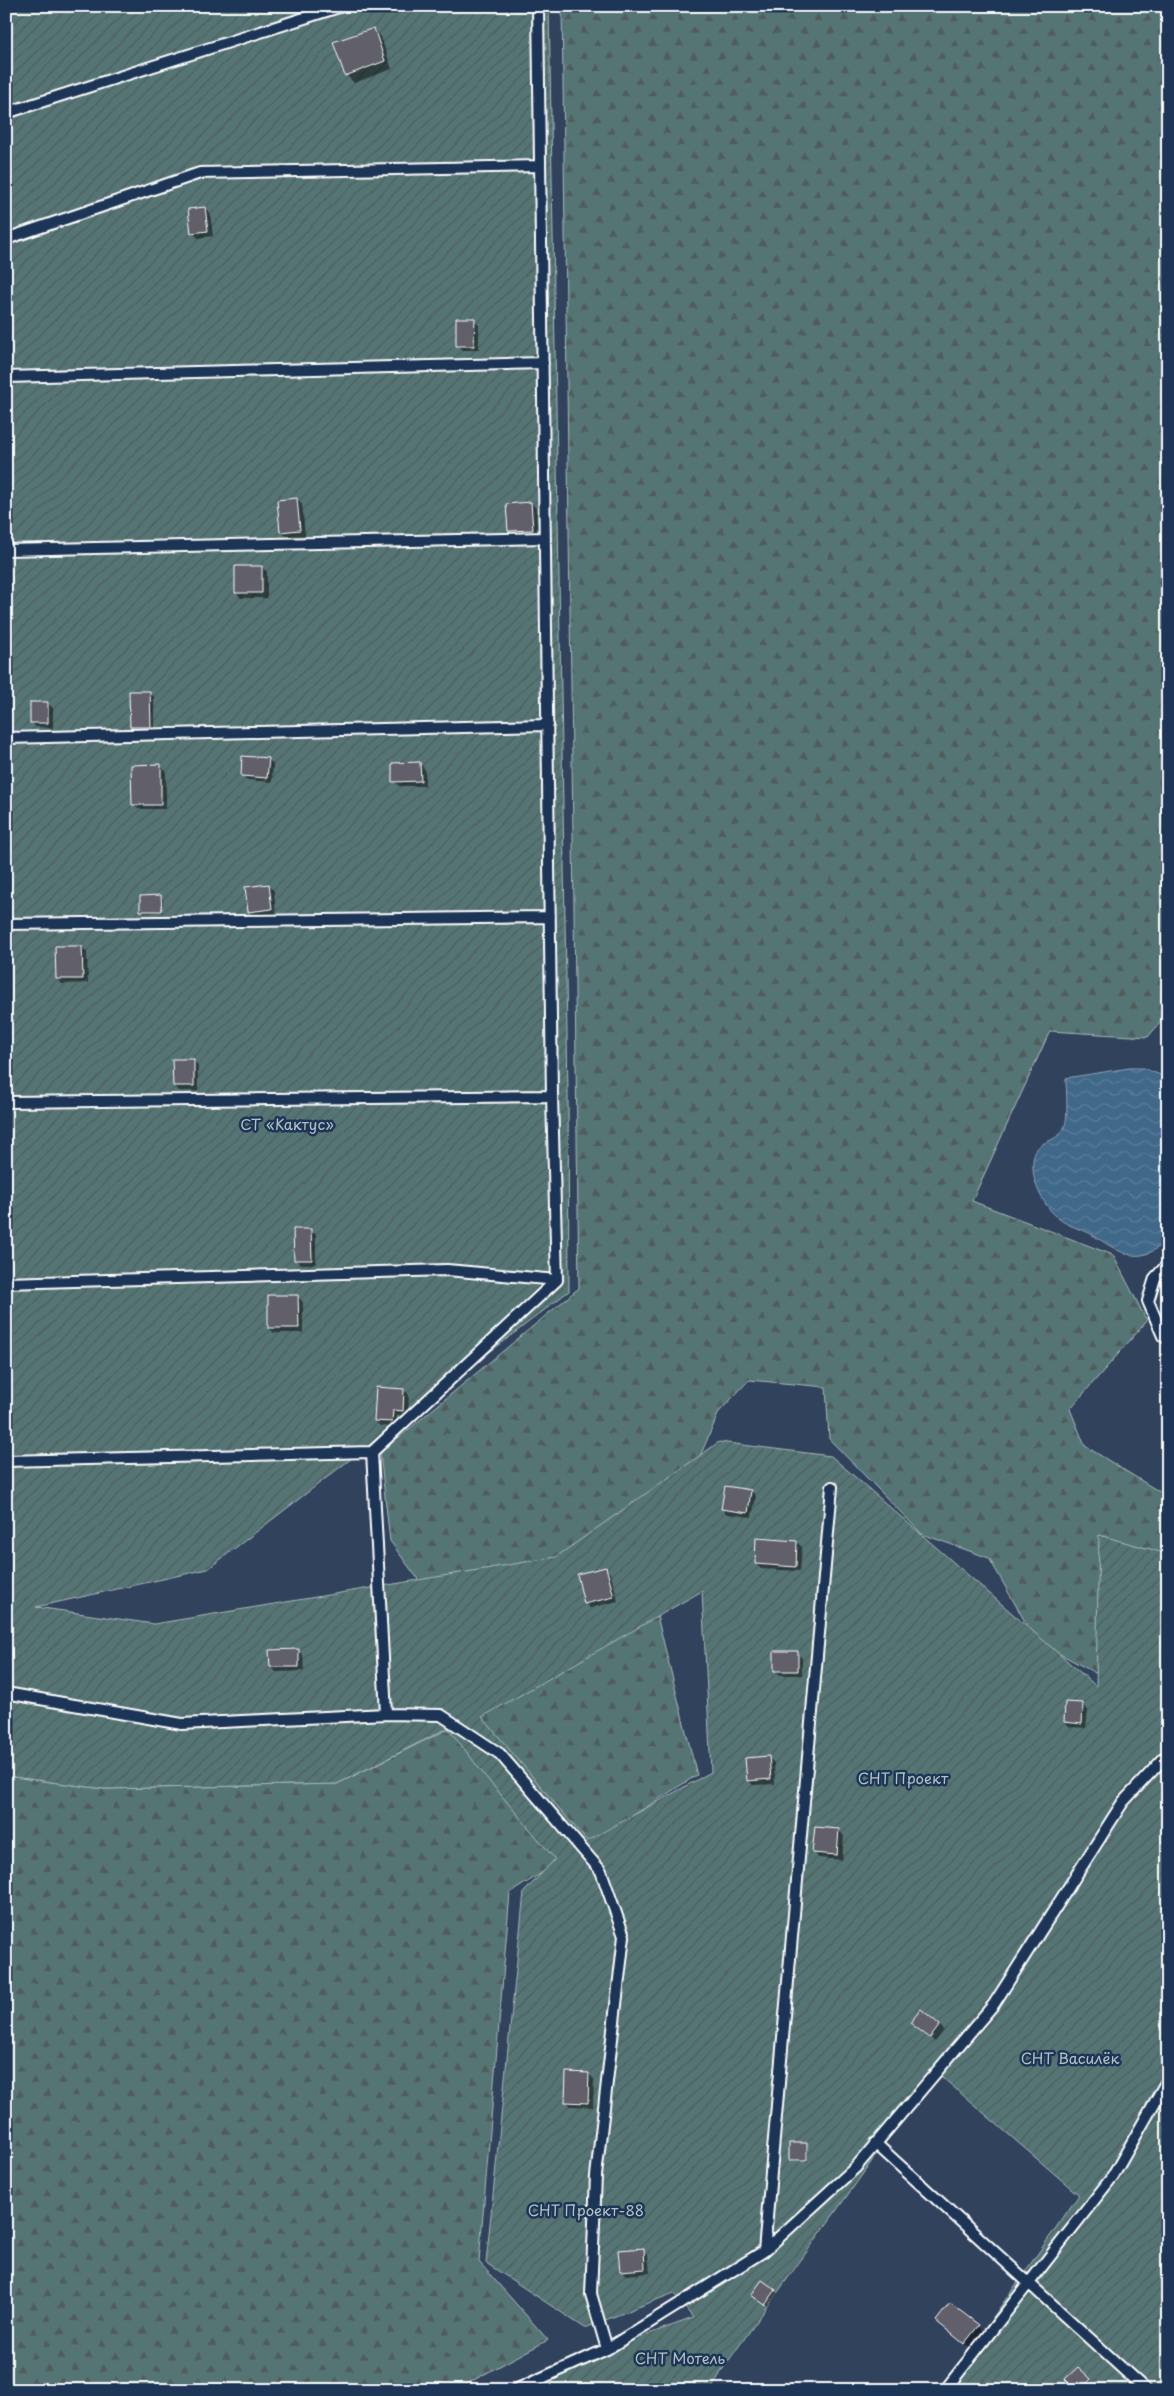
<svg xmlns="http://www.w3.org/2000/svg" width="1174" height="2396" font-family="'Playpen Sans',sans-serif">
<defs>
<pattern id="forest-firs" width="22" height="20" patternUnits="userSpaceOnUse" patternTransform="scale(1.25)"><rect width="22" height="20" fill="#557575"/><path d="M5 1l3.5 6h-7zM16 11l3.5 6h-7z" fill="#505c5c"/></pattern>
<pattern id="garden-furrows" width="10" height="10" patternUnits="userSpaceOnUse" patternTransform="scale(1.25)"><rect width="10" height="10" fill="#557575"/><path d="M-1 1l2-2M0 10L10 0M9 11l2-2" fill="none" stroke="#505c5c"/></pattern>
<pattern id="water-waves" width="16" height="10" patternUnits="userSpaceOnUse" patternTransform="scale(1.25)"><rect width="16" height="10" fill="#406788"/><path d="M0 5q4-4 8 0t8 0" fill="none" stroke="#5d7e9a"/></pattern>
</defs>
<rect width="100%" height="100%" fill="#31425d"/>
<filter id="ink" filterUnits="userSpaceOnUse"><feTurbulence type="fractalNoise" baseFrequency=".02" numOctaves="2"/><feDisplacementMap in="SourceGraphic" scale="10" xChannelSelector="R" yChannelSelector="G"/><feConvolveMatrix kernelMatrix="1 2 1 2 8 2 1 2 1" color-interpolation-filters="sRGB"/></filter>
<g filter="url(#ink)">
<!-- forest -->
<path fill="url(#forest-firs)" stroke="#aababa" d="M562,6H1168V1013L1148,1037L1050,1031L972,1201L1113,1255L1147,1321L1070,1409L1085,1446L1168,1497V1561L1099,1675L1036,1641L989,1558L922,1534L829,1439L826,1387L749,1380L719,1412L677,1510L556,1580L434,1601L390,1541L380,1453L579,1288Z
M657,1616L697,1775L510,1893L479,2262L548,2340L455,2390H6V1776L104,1789L337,1784L446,1730Z"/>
<!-- garden -->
<path fill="url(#garden-furrows)" stroke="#aababa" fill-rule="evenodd" d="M6,6H549L568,1092L569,1291L208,1569L36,1607L154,1624L556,1557L719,1442L831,1456L1096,1686L1099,1535L1168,1554V2390H942L1079,2195L936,2072L724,2367L711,2390H533L607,2349L693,2318L674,2293L585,2328L486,2263L524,1892L555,1859L485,1776L448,1728L337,1784L104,1789L6,1776ZM702,1591L711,1772L587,1841L482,1717Z"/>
<!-- water -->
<path fill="url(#water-waves)" stroke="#8ca4b8" d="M1129,1068H1143L1168,1078V1239C1161,1245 1155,1251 1146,1254C1125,1261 1105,1241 1087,1232C1079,1229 1070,1226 1062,1221C1047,1211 1034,1188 1033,1169C1031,1135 1054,1148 1064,1128C1069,1119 1066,1089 1066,1078Z"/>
<!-- shadow -->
<path fill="#0007" d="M373,29L381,37L392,69L354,83L346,75Z
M205,208L210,213L213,236L198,238L193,233L190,210Z
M474,320L479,325V350H462L457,345Z
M297,499L302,504L305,535L286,536L281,531Z
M531,503L536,508L538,534L514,536L509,531Z
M262,567L267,572V598H241L236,592Z
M149,692L154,697L155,731L137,732L132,727Z
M48,703L53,708V728L36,727L31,722Z
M268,759L273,764L272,782L247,780L242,775Z
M420,764L425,769V786H399L394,781Z
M160,766L166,771V809H138L133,804Z
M269,886L274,891L276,914L254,916L249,911Z
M161,896L163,899V912L144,913L142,911Z
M82,947L87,952L88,983L62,984L57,979Z
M193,1060L198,1065V1091H179L174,1086Z
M311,1230L316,1235V1264H300L295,1259Z
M298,1297L303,1302V1333H274L269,1328Z
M404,1390L409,1395L408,1415H397L396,1427L380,1426L375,1421Z
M751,1491L756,1496L752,1517L727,1514L722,1509Z
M797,1542L802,1547L800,1571L761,1569L756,1564Z
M606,1569L611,1574L618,1601L590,1608L585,1603Z
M298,1650L303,1655L304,1671L276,1672L271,1667Z
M797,1653L802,1658V1675H780L775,1670Z
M1083,1705L1088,1710L1086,1728L1070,1727L1065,1722Z
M769,1758L774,1763L775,1784L753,1785L748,1780Z
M839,1831L844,1836L842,1860L819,1858L814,1853Z
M912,2023L940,2026L944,2030L935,2042Z
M589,2074L594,2079L593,2107L571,2106L566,2101Z
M806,2145L808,2147V2161H792L790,2159Z
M643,2250L648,2255L650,2273L626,2275L621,2270Z
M762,2282L778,2293L768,2306L755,2297Z
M951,2304L983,2331L970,2348L937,2321Z
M1078,2368L1092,2382L1085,2390H1078Z"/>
<!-- building -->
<path fill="#605f6a" stroke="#fff" d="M374,28L385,61L345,76L333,42Z
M205,207L208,231L191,233L188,209Z
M456,318H475L474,346H456Z
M297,498L300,530L280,532L277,500Z
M531,502L533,530L508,531L506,504Z
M235,566H262V593H235Z
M129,691H150L151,727H130Z
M30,702H48V723H30Z
M242,756L269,758L267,778L241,776Z
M420,762L421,781L392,782V763Z
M161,764V805H132L131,765Z
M269,884L272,909L248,912L245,887Z
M161,895L162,911H140V896Z
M55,946H82L83,979H56Z
M172,1059H194V1086H173Z
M293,1229H311L312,1260H294Z
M268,1295H298L299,1328H268Z
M376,1387L404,1389L403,1411L393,1410L392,1422L374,1421Z
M725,1486L751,1490L748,1513L721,1509Z
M756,1538L797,1541L796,1567L755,1564Z
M606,1567L614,1597L584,1604L577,1574Z
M299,1649V1667H270L269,1650Z
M774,1651H798V1671H774Z
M1065,1702L1083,1703L1082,1724L1064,1722Z
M769,1756L771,1779L747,1781L745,1758Z
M815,1827L839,1829L837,1855L812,1853Z
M921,2009L940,2025L930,2038L910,2023Z
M566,2072L589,2073L588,2103L565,2102Z
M789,2143H807V2160H789Z
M644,2248L645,2269L620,2271L618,2250Z
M762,2280L776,2290L765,2305L751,2295Z
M950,2303L979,2325L964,2344L936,2321Z
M1078,2367L1091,2379L1081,2390H1076L1065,2379Z"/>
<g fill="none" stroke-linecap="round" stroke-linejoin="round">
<defs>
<path id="lane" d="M6,113L342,6
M6,239L200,173L540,166
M6,377L543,363
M6,550L545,538
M6,738L548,725
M6,924L550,917
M6,1102L552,1096
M1168,1264L1155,1278L1148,1301L1163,1336L1168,1339
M6,1283L447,1270L557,1280
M372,1452L386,1714
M6,1461L372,1452L557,1280L552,1096L538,6
M6,1693L182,1724L386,1714L441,1715L500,1754L601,1871L624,1936L596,2176L591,2294L607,2349
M875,2143L1146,2390
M764,2251L832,1487
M515,2390L607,2349L764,2251L856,2167L994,2004L1123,1802L1168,1754
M945,2390L1113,2176L1168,2079"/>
</defs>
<!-- lane casing -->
<use href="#lane" stroke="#fff" stroke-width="14"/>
<!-- lane -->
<use href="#lane" stroke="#1d3557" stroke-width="10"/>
</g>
</g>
<g text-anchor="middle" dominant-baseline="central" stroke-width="5" stroke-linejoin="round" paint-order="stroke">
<!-- park labels -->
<g font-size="15" fill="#b2c1c1" stroke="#1d3557">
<text x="287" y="1123">СТ «Кактус»</text>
<text x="903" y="1777">СНТ Проект</text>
<text x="1070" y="2057">СНТ Василёк</text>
<text x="586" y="2209">СНТ Проект-88</text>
<text x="680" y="2357">СНТ Мотель</text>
</g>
</g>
<!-- margin -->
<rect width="1174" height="2396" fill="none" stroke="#1d3557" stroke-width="25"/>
<rect x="12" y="12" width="1149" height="2371" fill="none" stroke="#fff" stroke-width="2" filter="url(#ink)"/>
</svg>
